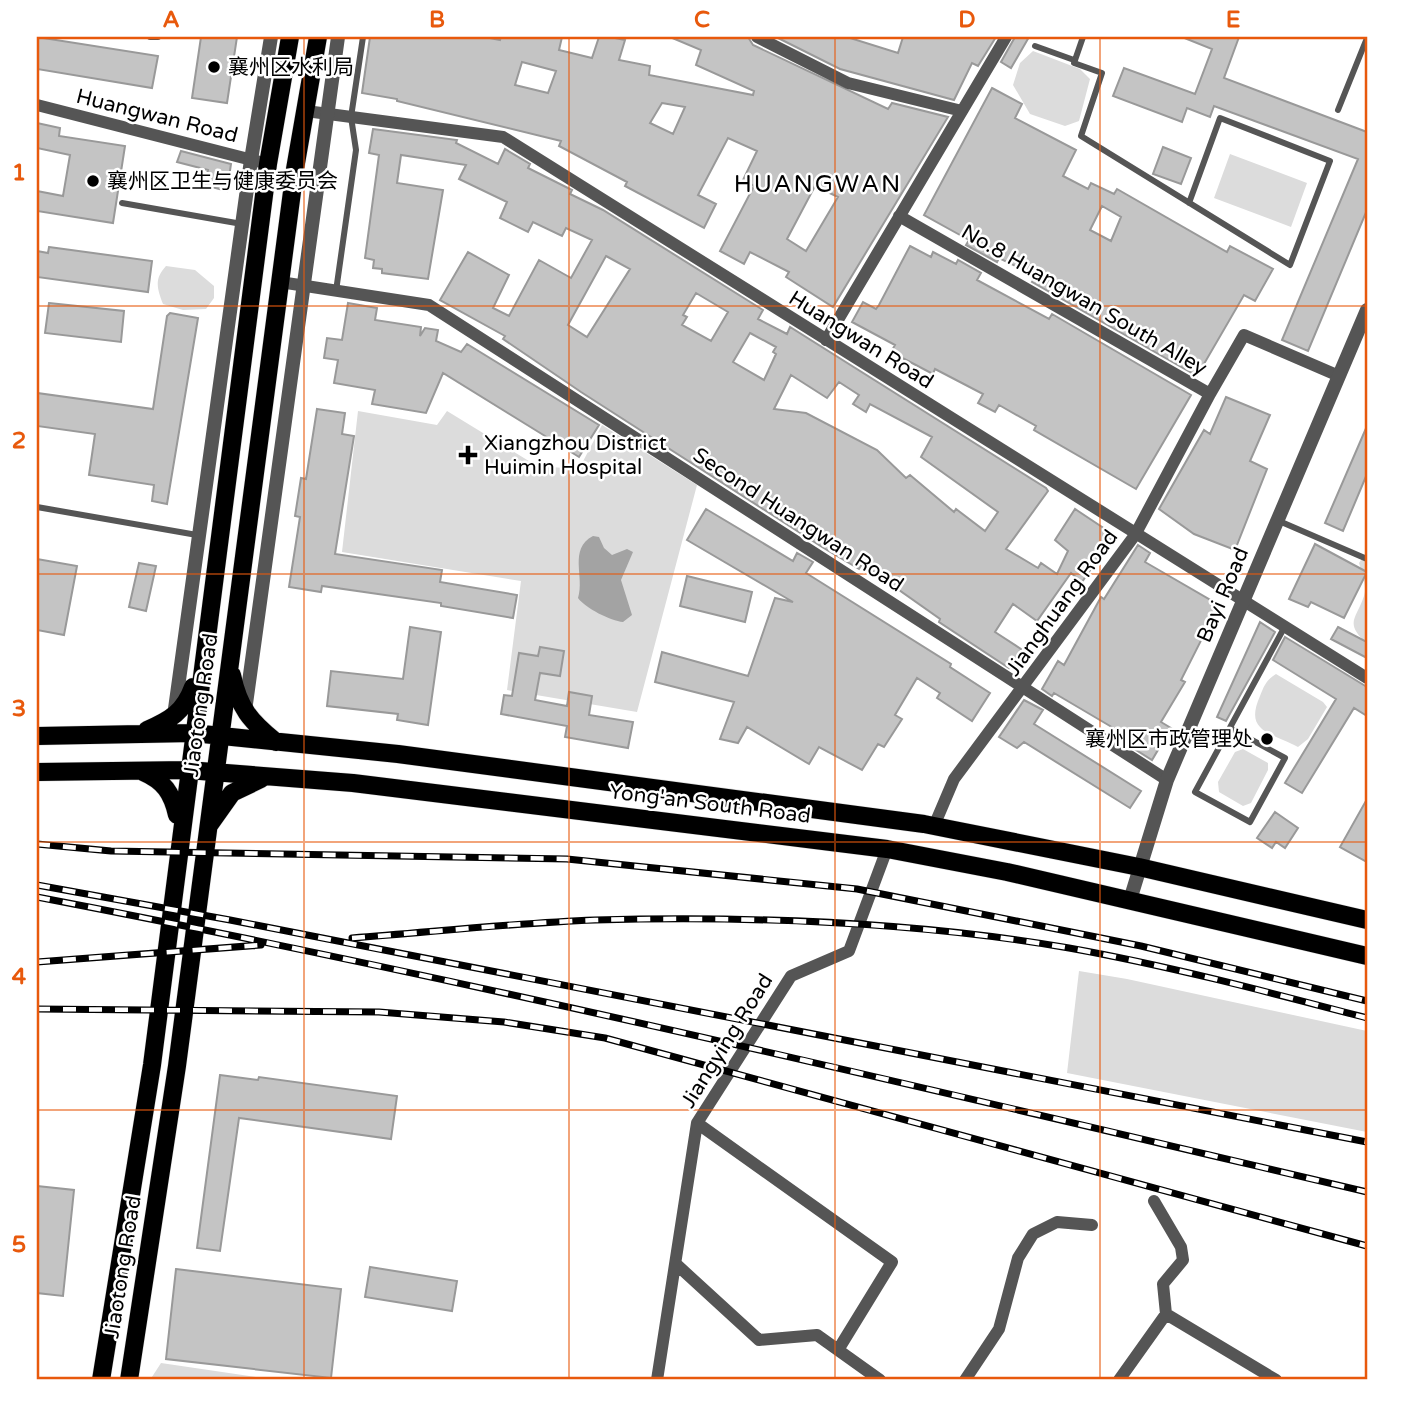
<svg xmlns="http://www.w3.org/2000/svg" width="1404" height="1417" font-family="'Varela Round','Noto Sans SC',sans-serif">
<rect width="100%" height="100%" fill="#fff"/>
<!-- green -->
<path fill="#dcdcdc" d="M1033,51L1080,69L1090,79L1079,121L1065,126L1030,114L1013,85L1020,63Z
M1230,154L1307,183L1291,227L1214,198Z
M166,266L195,270L214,286V298L206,309L183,310L163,304C157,288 154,279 166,266Z
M358,411L437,425L447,411L537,466L579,469L602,425L697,485L637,712L507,690L521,581L342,552Z
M1367,551V644C1344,622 1356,620 1364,596C1367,585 1362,573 1359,563Z
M1276,674L1323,702L1327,707L1308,739L1298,747C1270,732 1244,732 1260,696C1264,686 1266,680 1276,674Z
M1243,749L1268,763V770L1251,803L1243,806L1219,792L1218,782L1235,752Z
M1079,971L1127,979L1367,1031V1132L1067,1073Z
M161,1363L263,1378L266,1380H150Z"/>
<!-- water -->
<path fill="#a3a3a3" d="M593,536L599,537L604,548L612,555L627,549L633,552L621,580L632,615L623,622C611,621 585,608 578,598C585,577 568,549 593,536Z"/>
<!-- building -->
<path fill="#c4c4c4" stroke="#999" stroke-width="2" fill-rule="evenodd" d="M37,37L158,56L152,88L37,69Z
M201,37H237L227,103L192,98Z
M370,37H485L500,40L501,37H562L559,50L592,58L599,37H610L625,40L619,60L650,66L649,75L753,95L754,91L696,65L701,50L670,37H748L753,45L888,109L892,103L948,117L833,307L786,277L789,272L750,252L744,264L720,251L754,186L743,180L757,151L728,138L698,195L716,204L704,228L625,186L627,182L559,146L561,141L397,101V99L362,93ZM522,62L556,71L548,93L515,85ZM662,103L685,107L673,134L650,123ZM815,186L838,197L806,251L787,239Z
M776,37H847L898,53L903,37H996L978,66L972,63L954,100L840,69Z
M1015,37H1029L1011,68L1001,62Z
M1182,37H1239L1224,78L1367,132V210L1308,351L1282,340L1358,159L1214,106L1210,117L1187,108L1182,122L1113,96L1124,68L1195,94L1212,49Z
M992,88L1022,104L1015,118L1076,150L1063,176L1088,189L1091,183L1114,194L1117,189L1227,252L1230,246L1273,269L1255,301L1244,295L1197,376L1032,282L1036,276L999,258L997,262L966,245L969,240L924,215ZM1102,206L1121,217L1111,241L1090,230Z
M37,123L60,128L59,136L125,146L113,223L37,211V191L63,196L70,155L37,148Z
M373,129L457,140L456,143L498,164L505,149L530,164L528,168L572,190L570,194L603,210L763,310L758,319L787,334L790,327L1046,488L1048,491L1006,549L1038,568L1041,563L1057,574L1068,551L1055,540L1075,509L1114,535L1082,582L1071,573L1037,621L1013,604L995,632L1021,649L1009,668L939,622L940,619L862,564L859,569L822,547L581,392L503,339L505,336L440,300L468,252L509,275L493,308L509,316L539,260L571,278L592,240L566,228L562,236L533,222L528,232L500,218L507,202L459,179L466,165L401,155L397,183L443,190L428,279L382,273V269L373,268L374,260L365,258L379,155L369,153ZM606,256L630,269L587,337L568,325ZM696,293L728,312L711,341L682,325L687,317L683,315ZM750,333L776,347L773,352L776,354L764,380L733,362ZM791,375L827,398L839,382L859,395L853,404L866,412L870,404L932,437L921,457L998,512L985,531L956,509L954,512L910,475L906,478L877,450L806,413L774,409Z
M1163,147L1191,158L1181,184L1153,174Z
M181,151L231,164L227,191L204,185L208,170L177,162Z
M910,246L931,257L933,252L956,264L958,260L981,273L977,280L1049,319L1052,314L1191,395L1136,489L1034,430L1036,426L999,405L995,412L978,403L983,394L935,369L933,374L891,352L895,345L852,322L863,302L876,309L879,305Z
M49,247L152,261L148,292L37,277V251L48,253Z
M49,303L124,311L121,342L45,333Z
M348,303L377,308L375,320L421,327L420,336L425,328L438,330L436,341L461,352L467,344L599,425L579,457L443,373L426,413L372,404L375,390L334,383L338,360L324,358L327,338L342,340Z
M170,313L198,318L167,504L152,501L154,485L89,475L95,434L37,426V393L153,409L167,316Z
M1226,397L1270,415L1250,461L1267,469L1235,550L1194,534L1159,509L1204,430L1210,434Z
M317,409L345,413L342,434L354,436L335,554L442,570L440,582L517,595L513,618L441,606V603L322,586L321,592L289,587L300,517L295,516L301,478L306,479Z
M1367,426V474L1343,531L1325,523Z
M706,509L793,561L797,553L813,562L806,573L951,664L950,667L990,693L972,721L937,698L940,693L917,678L895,715L902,719L884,747L878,744L862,770L819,747L809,764L747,727L738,743L720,739L734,702L655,682L662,652L748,676L775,598L793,602L687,540Z
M1315,544L1367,572L1344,618L1311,602L1308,607L1289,599Z
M1138,545L1150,553L1145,562L1219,605L1181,680L1185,682L1161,722L1171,728L1152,760L1128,745L1132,739L1054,693L1052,696L1042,689L1058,661L1064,665L1101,597L1104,599Z
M37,559L77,566L64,635L37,630Z
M139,563L156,566L146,611L129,607Z
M687,576L752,592L745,622L680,606Z
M1260,622L1275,632L1226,721L1217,717Z
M410,627L441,632L428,725L397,720L398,714L327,706L331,671L403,679Z
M1338,627L1367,642V658L1331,639Z
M1285,637L1367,687V716L1354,708L1302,793L1285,783L1336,699L1273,660Z
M540,647L564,651L560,676L540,673L535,700L567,706L569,692L592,696L589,715L633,722L628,748L565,737L567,726L501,714L504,695L512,696L519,653L538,656Z
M1024,700L1043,710L1034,724L1141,791L1130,808L1024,742L1017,748L999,737Z
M1367,799V862L1340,847Z
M1275,812L1298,828L1285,848L1276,842L1272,848L1257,838Z
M220,1075L258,1080L259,1077L397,1096L391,1139L239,1118L220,1251L197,1248Z
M37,1186L74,1190L63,1296L37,1293Z
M370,1267L457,1281L452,1311L365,1297Z
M176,1269L341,1289L331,1378L166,1359Z"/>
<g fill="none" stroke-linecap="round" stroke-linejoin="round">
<defs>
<path id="primary" d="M232,675C239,708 250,721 276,742
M147,730C170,720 184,712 193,687
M37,736L193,733L398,754L924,824L1139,867L1367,920
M37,772L188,770L353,783L887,849L1007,872L1367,956
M143,772C164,781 172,793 177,815
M210,824L232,793L261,779
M101,1380L152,1065L268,164L290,37
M129,1380L177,1066L295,169L318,37"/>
</defs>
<!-- primary casing -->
<use href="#primary" stroke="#dbdbdb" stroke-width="19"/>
<!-- service -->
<path stroke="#555" stroke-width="6" d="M150,37H158
M1083,37L1074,63L1102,73L1081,136L1290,265L1330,161L1220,118L1189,203
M1035,46L1074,60
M1338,110L1367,38
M122,203L242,224
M336,291L356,150L351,117L363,37
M37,507L197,535
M1279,521L1367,559
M1230,728L1285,758L1250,822L1195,792L1284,628"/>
<!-- minor -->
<path stroke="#555" stroke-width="12" d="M757,37L848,83L962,111
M37,105L268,164
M306,111L503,137L1367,678
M899,216L1210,394L1244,335L1339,376
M280,282L429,305L1167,780
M826,340L1006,37
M934,826L954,779L1135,535L1210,394
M697,1123L892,1262L838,1350
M1154,1201L1181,1247L1183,1260L1163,1284L1166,1314
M676,1264L759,1340L817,1335L880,1380
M657,1380L697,1123L791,976L849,951L887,849
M965,1380L999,1329L1018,1258L1033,1234L1057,1222L1092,1225
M1119,1380L1166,1314L1276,1380"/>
<!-- tertiary -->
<path stroke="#555" stroke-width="14" d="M245,711L338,37
M174,716L251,160L271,37
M1130,900L1167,780L1367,310"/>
<!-- primary -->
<use href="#primary" stroke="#000" stroke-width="18"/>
<defs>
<path id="rail" d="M37,844L111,851L567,859L857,889L1141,946L1367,1001
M37,885L230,920L1367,1142
M37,897C483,982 925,1088 1367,1192
M352,938C433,932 514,923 595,920C748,916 917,922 1069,948C1170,966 1268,992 1367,1018
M37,962L261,945
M37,1009L379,1012L504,1022L605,1038L1367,1246"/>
</defs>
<!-- rail casing -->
<use href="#rail" stroke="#000" stroke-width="7"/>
<!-- rail -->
<use href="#rail" stroke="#fff" stroke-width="4.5" stroke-dasharray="13" stroke-linecap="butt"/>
</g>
<!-- grid -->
<path fill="none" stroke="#e8590c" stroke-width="2" stroke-opacity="0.55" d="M304,37V1380M569,37V1380M835,37V1380M1100,37V1380M37,306H1367M37,574H1367M37,842H1367M37,1110H1367"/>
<!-- markers -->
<g fill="#000" stroke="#fff" stroke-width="2.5">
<circle cx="214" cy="67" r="7"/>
<circle cx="93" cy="181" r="7"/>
<path d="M464.5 444.5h7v7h7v7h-7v7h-7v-7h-7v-7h7z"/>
<circle cx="1267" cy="739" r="7"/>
</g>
<g text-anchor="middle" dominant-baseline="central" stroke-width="5" stroke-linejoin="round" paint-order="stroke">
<!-- poi labels -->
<g font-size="21" fill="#000" stroke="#fff" text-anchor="start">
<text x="228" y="67">襄州区水利局</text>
<text x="107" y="181">襄州区卫生与健康委员会</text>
<text x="484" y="443">Xiangzhou District<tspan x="484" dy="24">Huimin Hospital</tspan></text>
<text x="1253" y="739" text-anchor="end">襄州区市政管理处</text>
</g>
<!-- street labels -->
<g font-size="21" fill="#000" stroke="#fff">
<text transform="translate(157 116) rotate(14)">Huangwan Road</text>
<text transform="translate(1084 300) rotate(30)">No.8 Huangwan South Alley</text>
<text transform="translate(861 340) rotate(32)">Huangwan Road</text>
<text transform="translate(798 520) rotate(33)">Second Huangwan Road</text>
<text transform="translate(1223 595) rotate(-67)">Bayi Road</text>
<text transform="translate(1062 603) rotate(-54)">Jianghuang Road</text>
<text transform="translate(201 705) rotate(-82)">Jiaotong Road</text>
<text transform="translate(710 804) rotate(7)">Yong'an South Road</text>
<text transform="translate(727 1041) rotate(-58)">Jiangying Road</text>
<text transform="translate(123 1267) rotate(-81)">Jiaotong Road</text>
</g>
<!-- quarter labels -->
<g font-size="24" letter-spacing="2" fill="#000" stroke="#fff">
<text x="818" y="184">HUANGWAN</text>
</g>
</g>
<!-- border -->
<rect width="1404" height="1417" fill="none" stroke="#ffffff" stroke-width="77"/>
<rect x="38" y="38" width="1328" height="1340" fill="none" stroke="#e8590c" stroke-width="2.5"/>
<g font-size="23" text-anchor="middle" font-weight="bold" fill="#e8590c">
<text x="171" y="27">A</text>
<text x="437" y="27">B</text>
<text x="702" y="27">C</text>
<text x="967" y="27">D</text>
<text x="1233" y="27">E</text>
<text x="19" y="180">1</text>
<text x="19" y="448">2</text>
<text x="19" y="716">3</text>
<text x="19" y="984">4</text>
<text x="19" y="1252">5</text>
</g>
</svg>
